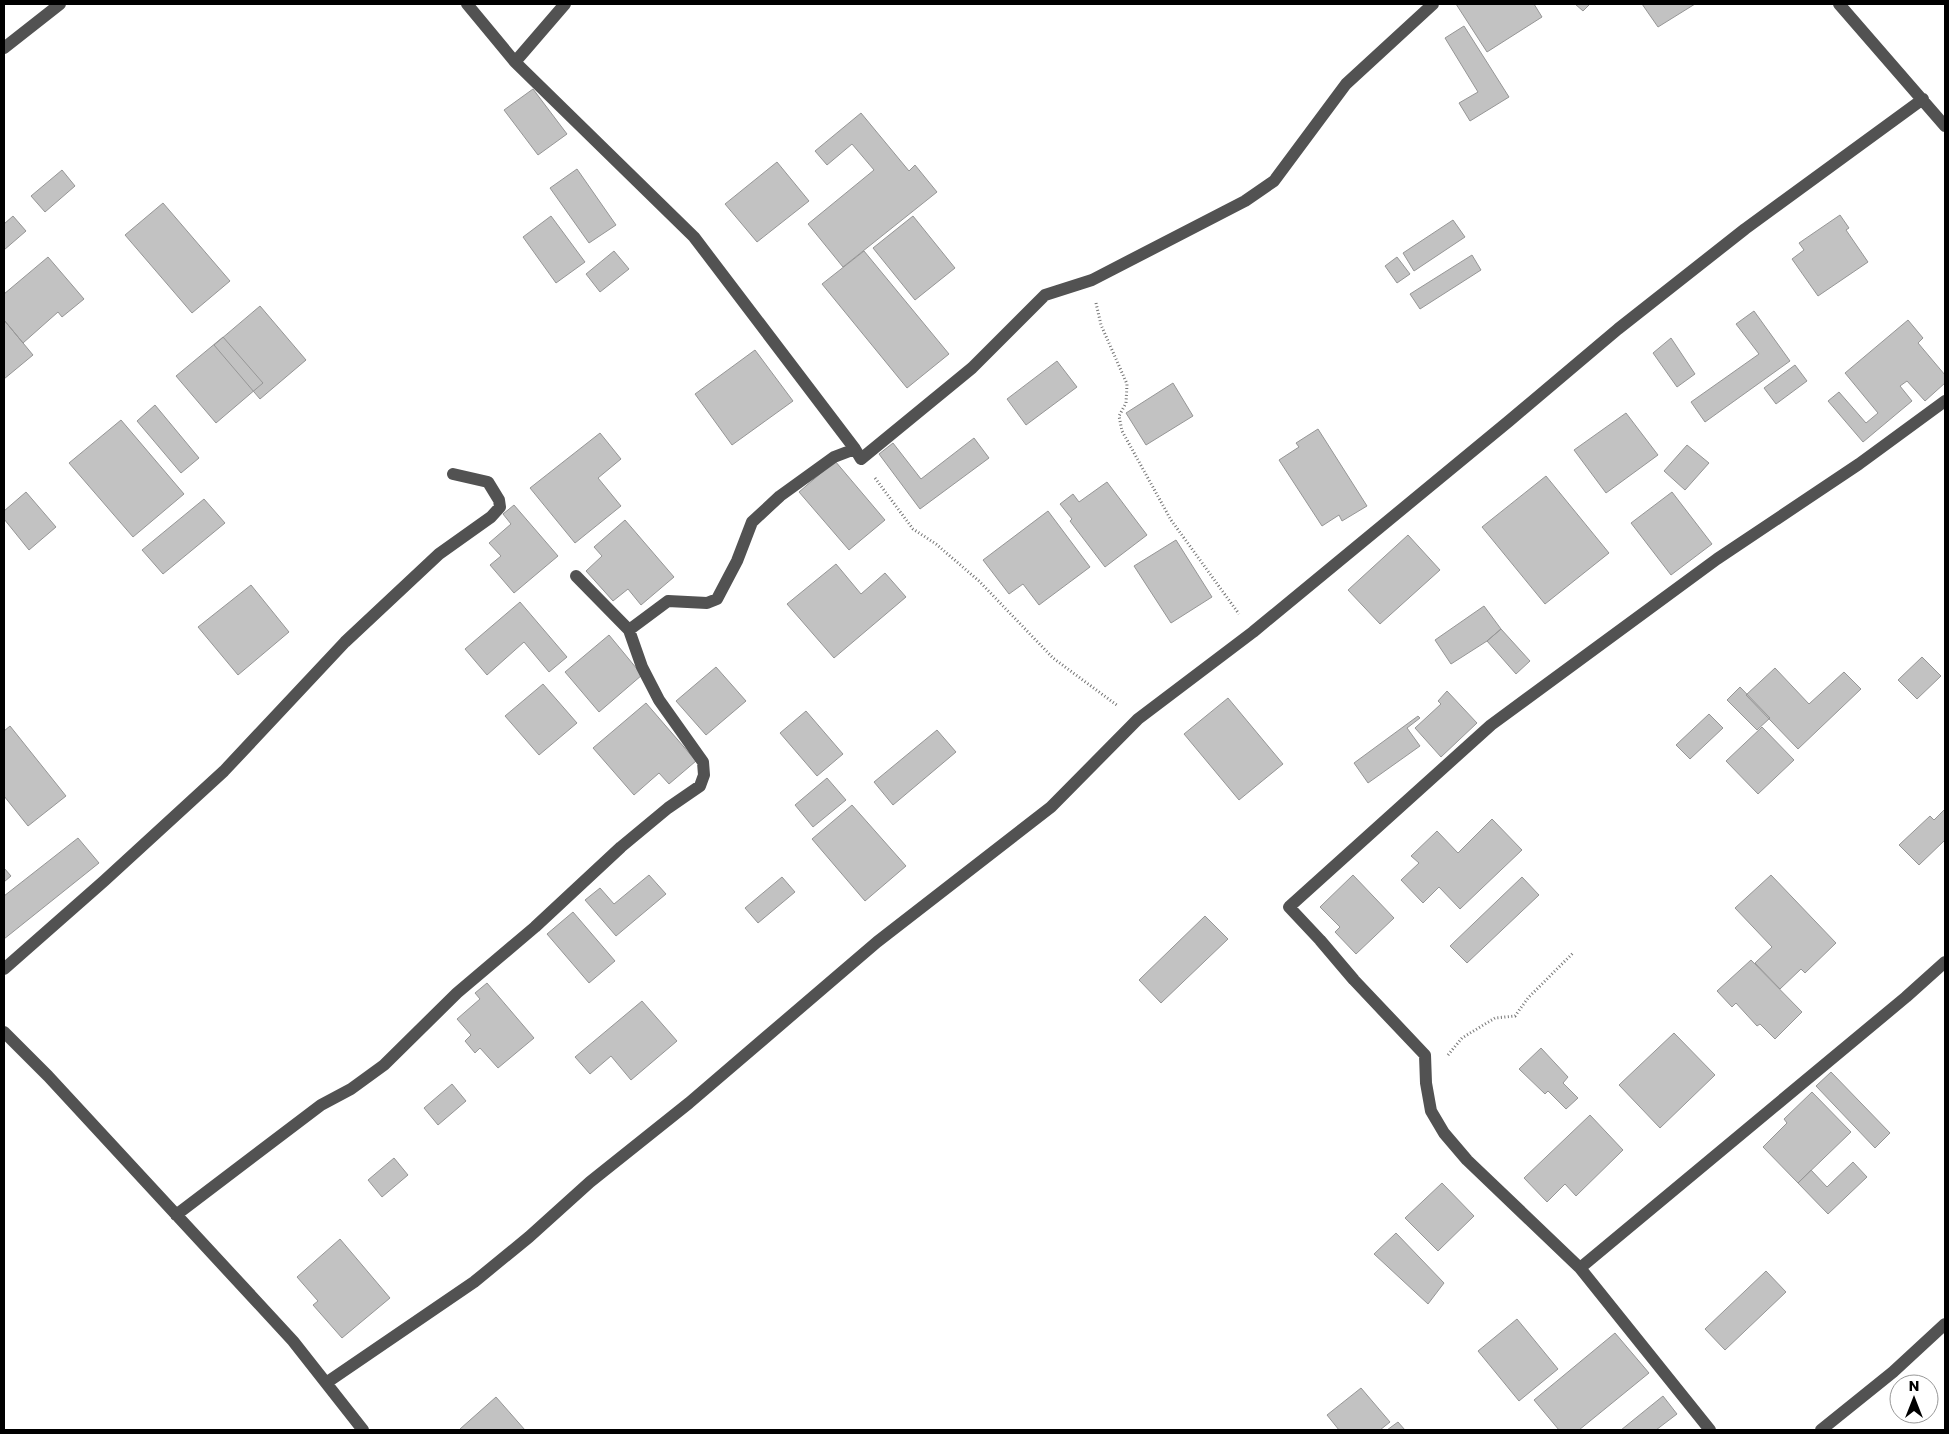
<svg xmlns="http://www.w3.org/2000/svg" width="1949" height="1434" font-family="Poppins,sans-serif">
<rect width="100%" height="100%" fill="#fff"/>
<!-- building -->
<path fill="#c2c2c2" stroke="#969696" d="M1456,4H1534L1542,17L1487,52Z
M1575,4H1590L1583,11Z
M1642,4H1695L1658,27Z
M1464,26L1509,97L1470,121L1459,103L1478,92L1445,38Z
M533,89L567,134L538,155L504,110Z
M861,113L909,171L915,165L937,192L843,267L808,224L874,170L852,144L827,165L815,151Z
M777,162L809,201L757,242L725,204Z
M577,169L616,225L589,243L550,188Z
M62,170L75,186L45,212L31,196Z
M163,203L230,281L192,313L125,235Z
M1840,215L1849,228L1846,230L1868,262L1818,296L1792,259L1804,250L1799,243Z
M13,216L26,231L4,250V224Z
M551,216L585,262L556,283L523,237Z
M913,216L955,268L915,300L873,248Z
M1453,220L1465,237L1414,271L1403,253Z
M614,251L629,269L600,292L586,274Z
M864,251L949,354L907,388L822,284Z
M1472,255L1481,270L1420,309L1410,294Z
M48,257L84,299L62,317L58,312L23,343L4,320V294Z
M1397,257L1410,274L1397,283L1385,266Z
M260,306L306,360L260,399L214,345Z
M1754,311L1790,361L1705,422L1691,402L1759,354L1736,324Z
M4,320L33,355L4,379Z
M1908,320L1923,338L1918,343L1945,375V383L1925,401L1907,381L1900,386L1912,401L1863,442L1828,401L1839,392L1866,423L1878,413L1845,373Z
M223,337L263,383L216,423L176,376Z
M1671,338L1695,374L1677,387L1653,353Z
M755,350L793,401L732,445L695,394Z
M1057,361L1077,387L1026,425L1007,399Z
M1795,365L1807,381L1776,404L1764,388Z
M1173,383L1193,416L1146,445L1126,413Z
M155,405L199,458L181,473L137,421Z
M1626,413L1658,455L1606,493L1574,450Z
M121,420L184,494L133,537L69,463Z
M1318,429L1367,506L1342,521L1339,515L1322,526L1279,460L1299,447L1296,443Z
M600,433L621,459L598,478L621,506L575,543L530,488Z
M974,438L989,458L920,509L879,454L893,443L921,479Z
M1687,445L1709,463L1685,490L1664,471Z
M835,461L885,520L849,550L799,492Z
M1546,476L1609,553L1545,604L1482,527Z
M1107,482L1147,535L1105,567L1070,521L1072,519L1060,504L1073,494L1079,502Z
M26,492L56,527L29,550L4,519V511Z
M1672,492L1712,544L1671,575L1631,523Z
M204,499L225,523L163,574L142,550Z
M514,505L558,556L514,593L490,565L501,556L489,543L511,524L503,514Z
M1048,511L1090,567L1039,605L1023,584L1009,594L983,560Z
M625,520L674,577L641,605L628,589L613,601L586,571L602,556L594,547Z
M1408,535L1440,570L1380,624L1348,590Z
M1176,540L1212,597L1171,623L1134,566Z
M836,564L861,594L885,573L906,597L834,658L787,604Z
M251,585L289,632L238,675L198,627Z
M520,602L567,657L549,672L524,642L487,675L465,649Z
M1484,606L1501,629L1487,641L1451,664L1435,640Z
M1501,629L1530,661L1516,674L1487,641Z
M609,635L642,675L599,712L565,672Z
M1922,657L1941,676L1917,699L1898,680Z
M716,667L746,701L706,735L676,701Z
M1775,668L1809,704L1844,672L1861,689L1798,749L1746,695Z
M543,684L577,723L539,755L505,716Z
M1740,687L1770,718L1757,730L1727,700Z
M1447,691L1477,723L1441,757L1415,728L1441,704L1438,701Z
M1228,698L1283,764L1239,800L1184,734Z
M646,703L696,761L669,784L659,773L634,795L593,748Z
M806,711L843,754L817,776L780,733Z
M1709,714L1723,728L1690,759L1676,745Z
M1418,716L1420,718L1407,728L1420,746L1368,783L1354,763Z
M10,726L66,796L28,826L4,796V731Z
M1762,727L1794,760L1758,794L1726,761Z
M937,730L956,752L893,805L874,782Z
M827,778L846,800L813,827L795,805Z
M852,805L906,866L865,901L812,839Z
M1945,809V840L1919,865L1899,845L1930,816L1934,820Z
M1492,819L1522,850L1460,909L1439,887L1423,903L1401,880L1419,863L1411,856L1437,831L1458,853Z
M78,838L99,863L4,939V896Z
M4,868L11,876L4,882Z
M649,875L666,894L616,936L585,900L600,888L614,904Z
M1353,875L1394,918L1356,954L1335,932L1340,927L1320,907Z
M1771,875L1836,943L1805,973L1801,969L1780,989L1755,963L1772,947L1735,908Z
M782,877L795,892L758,923L745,908Z
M1522,877L1539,895L1467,963L1450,946Z
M573,912L615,961L589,983L547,934Z
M1205,916L1228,939L1161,1003L1139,980Z
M1751,960L1802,1012L1775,1039L1760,1024L1757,1026L1736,1003L1732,1007L1717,991Z
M487,983L534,1038L498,1068L480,1048L475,1053L465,1041L471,1035L457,1019L480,999L475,993Z
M642,1001L677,1041L631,1080L611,1056L590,1074L575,1057Z
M1674,1033L1715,1075L1660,1128L1619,1085Z
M1541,1048L1568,1077L1563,1083L1578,1098L1566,1109L1548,1091L1545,1094L1519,1069Z
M1831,1072L1890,1133L1875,1148L1816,1086Z
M452,1084L466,1101L438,1125L424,1108Z
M1812,1092L1851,1132L1798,1183L1763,1147L1787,1123L1784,1119Z
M1590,1115L1623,1150L1576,1196L1565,1184L1547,1202L1524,1178Z
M394,1158L408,1175L382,1197L368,1180Z
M1853,1162L1867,1177L1828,1214L1798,1183L1811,1170L1827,1187Z
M1442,1183L1474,1216L1438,1251L1405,1218Z
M1396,1233L1444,1283L1428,1304L1374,1254Z
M340,1239L390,1298L342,1338L313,1305L318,1301L297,1277Z
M1766,1271L1786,1292L1725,1350L1705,1329Z
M1517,1319L1558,1369L1519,1401L1478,1351Z
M1615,1333L1649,1373L1579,1430H1559L1534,1400Z
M1361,1388L1390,1422L1380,1430H1339L1327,1415Z
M1663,1396L1677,1414L1656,1430H1621Z
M496,1397L525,1430H461L460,1429Z
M1398,1422L1405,1430H1387Z"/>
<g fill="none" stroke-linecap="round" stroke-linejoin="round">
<!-- path -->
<path stroke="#747474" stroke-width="3" stroke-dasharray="1 2.5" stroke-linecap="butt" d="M1096,303L1101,325L1127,384L1126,403L1119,416L1122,431L1171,520L1239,614
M875,478L913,529L936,544L979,581L1053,658L1118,706
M1448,1055L1462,1038L1495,1018L1515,1016L1528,998L1574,952"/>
<!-- minor -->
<path stroke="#525252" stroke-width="12" d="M467,4L515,62L694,237L855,449L861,459L972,368L1045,295L1092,280L1245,201L1274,181L1346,84L1433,4
M1839,4L1945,126
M4,48L60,4
M515,62L565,4
M629,630L668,601L707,603L717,599L737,561L752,522L780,496L834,457L855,449
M4,969L104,881L224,771L345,642L439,554L491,517L500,507L499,500L488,482L453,474
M4,1032L48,1076L269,1315L293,1341L363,1430
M176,1215L321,1105L351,1089L384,1065L457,993L535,927L621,847L668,808L700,786L704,775L703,762L659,700L642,667L629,630L576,576
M1580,1268L1906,997L1945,962
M326,1383L474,1282L529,1237L590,1182L689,1103L877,942L1051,807L1138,719L1253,632L1509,421L1618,329L1745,229L1923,99
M1710,1430L1580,1268L1467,1160L1444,1133L1431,1111L1426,1083L1425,1055L1354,980L1320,940L1289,907L1491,725L1717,559L1859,464L1945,401
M1821,1430L1893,1372L1945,1324"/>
</g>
<!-- border -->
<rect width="1949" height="1434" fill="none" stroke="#000000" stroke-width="10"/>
<!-- north arrow -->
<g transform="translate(1914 1399)"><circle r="24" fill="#ffffff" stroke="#999999"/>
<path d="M0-4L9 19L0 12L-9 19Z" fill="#000000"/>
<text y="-8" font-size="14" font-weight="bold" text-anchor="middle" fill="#000000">N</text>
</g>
</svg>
